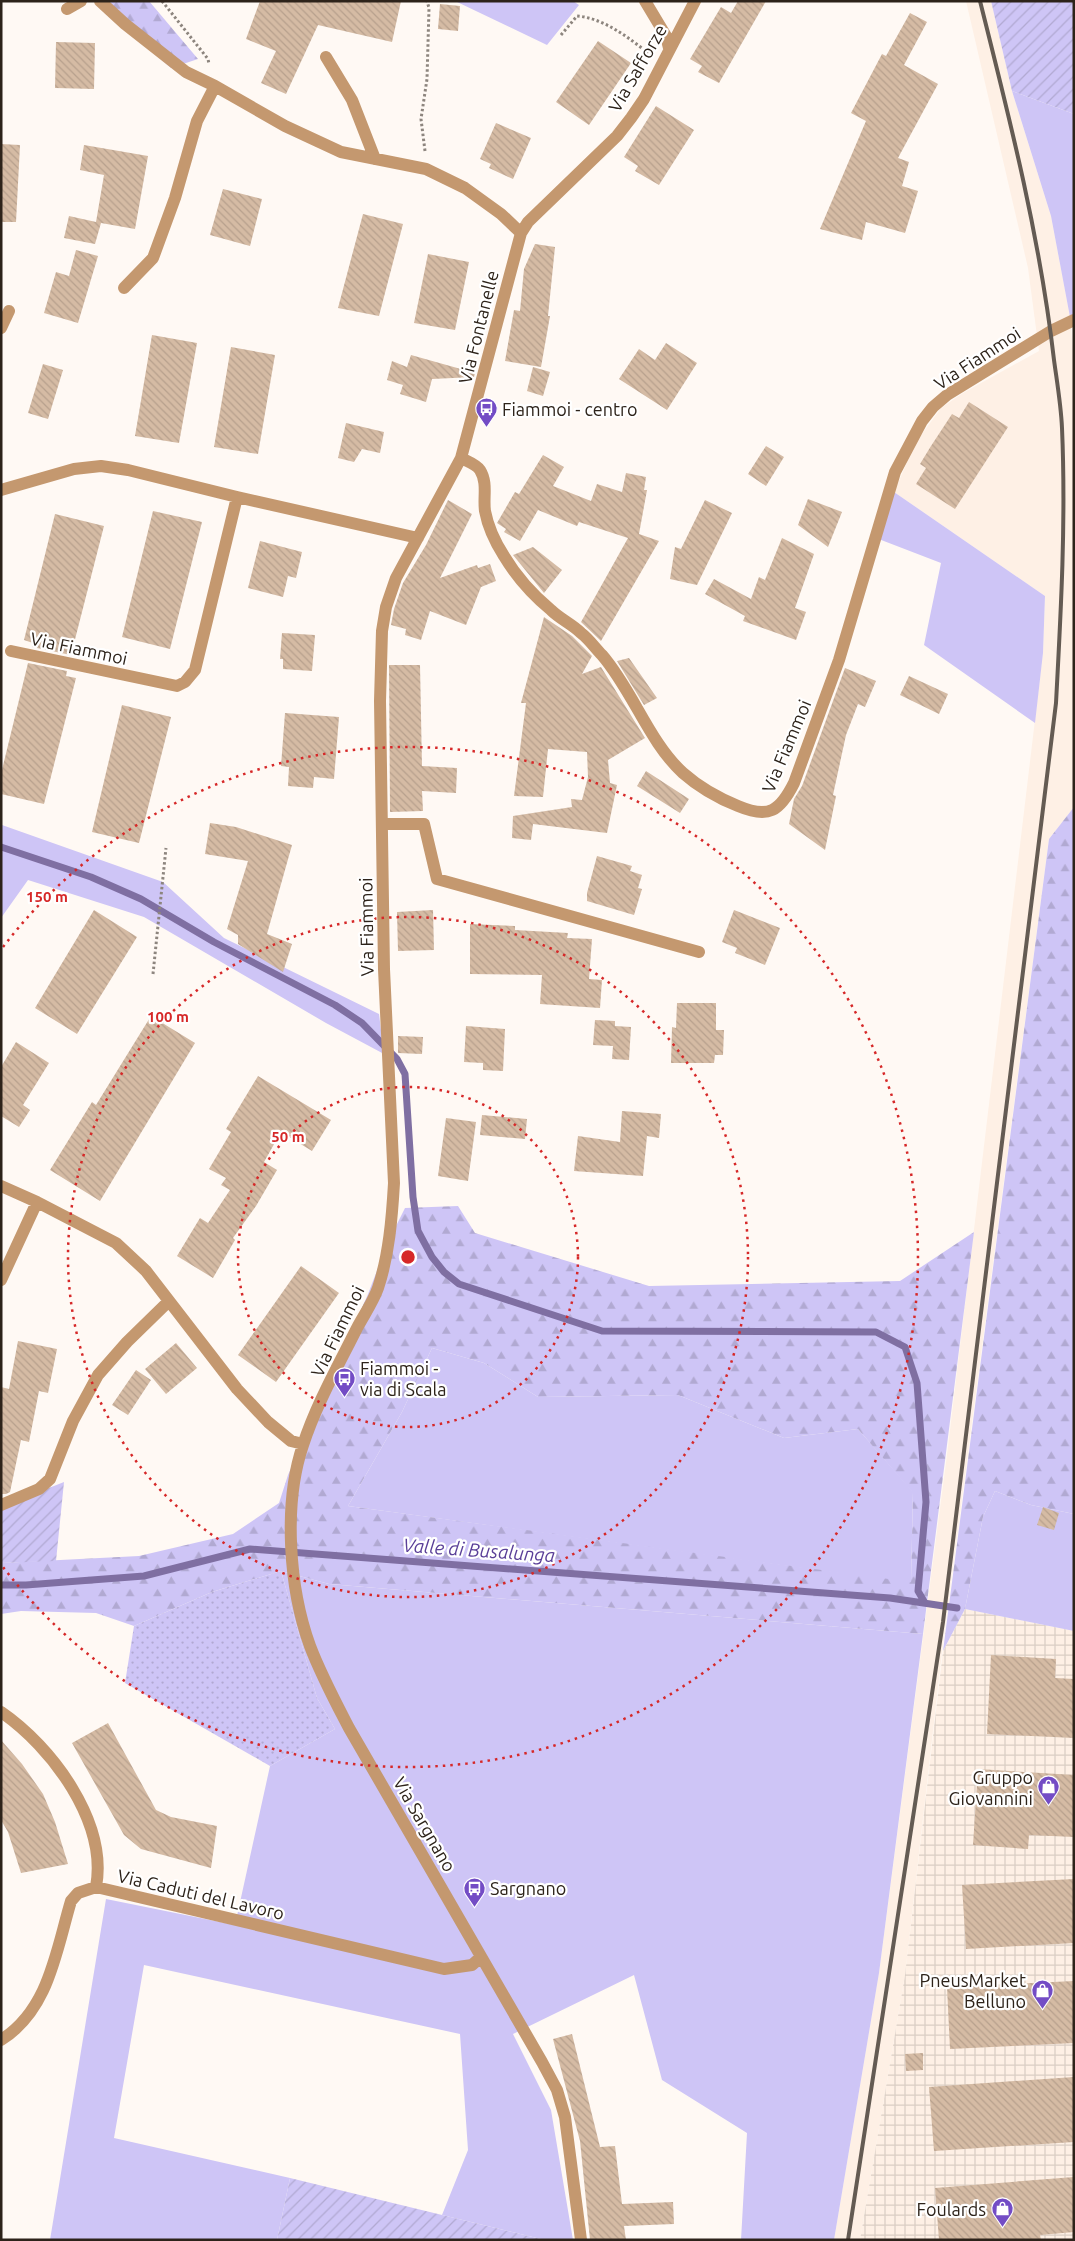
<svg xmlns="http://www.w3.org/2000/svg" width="1075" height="2241" font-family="Ubuntu,sans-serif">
<defs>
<pattern id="industrial-grid" width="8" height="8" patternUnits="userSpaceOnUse" patternTransform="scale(1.25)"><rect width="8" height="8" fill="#fef0e5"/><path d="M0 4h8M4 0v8" fill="none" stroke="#dacec4"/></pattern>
<pattern id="forest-firs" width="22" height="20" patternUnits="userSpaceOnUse" patternTransform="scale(1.25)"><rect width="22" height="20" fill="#cec5f6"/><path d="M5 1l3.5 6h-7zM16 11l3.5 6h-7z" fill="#b1a9d2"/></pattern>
<pattern id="park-dots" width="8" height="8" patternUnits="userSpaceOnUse" patternTransform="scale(1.25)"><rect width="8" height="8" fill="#cec5f6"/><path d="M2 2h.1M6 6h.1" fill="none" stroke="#b1a9d2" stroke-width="1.8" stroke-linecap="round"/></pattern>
<pattern id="garden-furrows" width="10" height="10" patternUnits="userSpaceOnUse" patternTransform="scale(1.25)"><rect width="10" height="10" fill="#cec5f6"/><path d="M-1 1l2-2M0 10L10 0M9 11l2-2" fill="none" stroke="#b1a9d2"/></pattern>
<pattern id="building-back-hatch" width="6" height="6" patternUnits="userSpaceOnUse" patternTransform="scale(1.25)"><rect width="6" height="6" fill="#d5bba4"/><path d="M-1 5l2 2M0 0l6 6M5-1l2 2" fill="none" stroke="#b7a08d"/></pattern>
</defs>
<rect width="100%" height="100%" fill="#fff9f4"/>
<!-- built -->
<path fill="#fef0e5" d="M966,1H991L1012,91L1051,216L1070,317L1074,361V807L1049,839L944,1635L905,1975L860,2240H834L879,1973L947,1455L1043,653L1045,596L894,492L916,442L941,408L963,393L1039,351L1028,268Z"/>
<!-- industrial -->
<path fill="url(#industrial-grid)" d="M965,1609L1074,1631V2240H860L905,1975L943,1651Z"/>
<!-- grass -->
<path fill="#cec5f6" d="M455,1H573L579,5L547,45Z
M1012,91L1074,114V314L1070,317L1051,216Z
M894,492L1045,596L1043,653L1035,723L924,645L941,563L876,538Z
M2,825L163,882L224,938L379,1014L384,1054L326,1023L144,917L28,880L1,918Z
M432,1348L484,1363L538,1397L678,1395L784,1438L858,1429L913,1492L911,1583L348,1506L402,1412Z
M995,1491L1031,1505L1074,1514V1631L965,1609L983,1517Z
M281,1571L329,1584L923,1634L879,1973L834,2240H741L747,2133L662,2080L634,1975L513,2034L551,2110L573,2240H545L442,2215L468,2150L460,2034L144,1965L114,2138L290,2178L277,2240H50L106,1899L235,1925L270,1766L335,1729L317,1698Z"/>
<!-- forest -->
<path fill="url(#forest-firs)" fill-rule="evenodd" d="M94,1H149L198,59L171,68Z
M1074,807V1514L1031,1505L995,1491L983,1517L965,1609L943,1651L1049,839Z
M458,1206L475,1233L649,1286L900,1281L974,1232L923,1634L329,1584L281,1571L212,1592L134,1626L96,1613L21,1611L1,1614V1563L139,1556L233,1534L279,1503L288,1475L368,1294L388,1242L405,1208ZM432,1348L484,1363L538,1397L678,1395L784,1438L858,1429L913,1493L911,1582L348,1506L402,1412Z"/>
<!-- park -->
<path fill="url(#park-dots)" d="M281,1571L317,1698L335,1729L270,1766L125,1683L134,1626L212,1592Z"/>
<!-- garden -->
<path fill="url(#garden-furrows)" d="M991,1H1074V114L1012,91Z
M64,1482L56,1561L1,1563V1507Z
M290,2178L545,2240H277Z"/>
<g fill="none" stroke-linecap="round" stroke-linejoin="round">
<!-- stream -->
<path stroke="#7f6fa2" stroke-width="7" d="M1,847L91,877L141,899L214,942L335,1005L362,1023L397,1059L405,1074L413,1197L418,1231L432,1257L444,1272L459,1284L602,1331L876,1332L905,1347L917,1383L926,1502L918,1591L925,1603
M1,1585H26L144,1576L250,1549L890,1598L957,1608"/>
</g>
<!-- building -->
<path fill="url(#building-back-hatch)" d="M260,1H401L392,42L318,25L286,94L261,83L276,51L246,39Z
M738,1H766L719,83L698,72L702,66L690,59L721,7L731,13Z
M440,4L460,6L458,31L438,29Z
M910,13L927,22L904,65L938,84L898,158L909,162L902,186L918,191L905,233L866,222L862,240L820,229L866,121L851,113L882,54L886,56Z
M598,41L631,63L589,125L556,102Z
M56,42L95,43L94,89L55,88Z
M656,106L694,130L659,185L635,171L638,166L624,157Z
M496,123L531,138L513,179L489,168L491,164L480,159Z
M1,144L20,145L16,222H1Z
M84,145L148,156L135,229L101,223L95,244L64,238L69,216L96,222L104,175L80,170Z
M223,189L262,199L250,246L210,235Z
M363,214L403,224L379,316L338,308Z
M535,244L555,247L548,316H550L541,367L505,361L514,310L520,311L524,269Z
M76,250L98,256L78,323L44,313L56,272L69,276Z
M428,254L469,262L455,330L414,323Z
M152,335L197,343L179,443L135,436Z
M666,343L697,363L667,410L619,379L639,349L655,360Z
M231,347L275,355L258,454L214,447Z
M411,355L475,373L474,377L432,379L426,402L400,394L403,385L387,380L392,361L407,367Z
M43,364L63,370L48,419L28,413Z
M533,367L550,372L543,396L527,391Z
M969,402L1008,427L955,509L916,484L926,468L920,464L931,446L952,414L959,418Z
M346,423L384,432L380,453L362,449L354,462L338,458Z
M766,446L784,457L766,486L748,474Z
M543,455L564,467L553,486L591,501L597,484L622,492L626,473L646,477L644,490H647L639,534L659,541L601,641L581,622L628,538L579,522L577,526L538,510L520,541L504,532L506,529L497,523L515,492L519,494Z
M808,499L842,512L828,547L798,525Z
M448,500L472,514L440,578L477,565L478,568L490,564L496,581L481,587L466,625L430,611L421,640L405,635L406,629L391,625L394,609L403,583L426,545Z
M705,500L732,513L697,585L670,579L675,547L681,549Z
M153,511L202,522L170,649L122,637Z
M55,514L104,526L71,655L32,647L33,643L24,640Z
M782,538L814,554L795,608L806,612L796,640L743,621L745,616L705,594L714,579L751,599L759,577L765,580Z
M260,541L302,552L296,578L288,576L283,597L248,588Z
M533,547L562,570L544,593L513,555Z
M544,617L572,636L592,656L582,674L601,667L645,738L608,760L610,783L617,785L607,833L533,824L531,840L512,838L513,816L572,807L571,799L582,800L588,777L587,752L548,749L543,797L514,796L526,703H521Z
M282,633L315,635L312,671L283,669V659H280Z
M629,658L657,698L644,705L617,661Z
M28,663L67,671L66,676L76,678L44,804L1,794V774Z
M389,665H420L422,766L457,768L456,793L422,791L423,811L390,812Z
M845,668L876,681L865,707L858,704L846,735L833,795L836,796L825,850L789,824L794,799L802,786Z
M909,676L948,694L939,714L900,695Z
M122,705L171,717L139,843L92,832Z
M285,713L339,717L334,779L314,777L313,788L288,786L289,767L281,766Z
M646,771L689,799L680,813L637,786Z
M210,823L236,827L292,845L267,934L292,944L283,972L238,944V935L227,929L248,861L205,854Z
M597,856L632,866L630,871L642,875L638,888L642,889L634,915L587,901V893Z
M94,910L137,937L77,1034L35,1008Z
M433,910L434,950L398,951L397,912Z
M734,910L780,928L765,965L735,953L737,948L722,942Z
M470,924L515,926V930L568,933L567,938L592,939L589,979L602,980L600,1008L540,1004L542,975L470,974Z
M677,1003H716V1030H724L723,1055H715L714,1063H671L672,1027L676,1028Z
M151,1016L195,1043L100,1201L50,1170L92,1102L96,1105Z
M595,1020L615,1021V1026L631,1027L629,1060L612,1059L613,1046L593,1045Z
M466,1026L505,1029L503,1071L483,1070V1063L464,1062Z
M398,1036L423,1037L422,1054L398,1053Z
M16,1042L49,1063L23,1105L30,1110L19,1127L1,1116V1067Z
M258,1076L331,1120L312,1151L281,1132L264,1162L277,1170L256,1206L233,1238L235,1240L213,1278L177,1256L200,1218L208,1223L230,1190L221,1185L226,1178L209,1169L231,1132L226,1129Z
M622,1111L661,1114L659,1138L647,1136L643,1176L574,1171L578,1136L620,1142Z
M482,1115L527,1119L525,1139L480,1135Z
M446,1118L476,1122L468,1181L438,1176Z
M301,1266L339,1293L276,1382L238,1355Z
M18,1341L57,1349L48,1393L39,1391L29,1442L21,1440L10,1492L6,1494H1V1387L9,1389Z
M176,1343L197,1368L166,1394L145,1369Z
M136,1370L151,1380L128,1415L112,1405Z
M1043,1507L1059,1513L1054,1530L1037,1525Z
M991,1655L1056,1659L1055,1678L1074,1679V1738L987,1734Z
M108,1723L156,1810L171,1817L217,1826L211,1868L141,1849L124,1835L72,1743Z
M1,1740L22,1764L43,1794L55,1822L68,1864L21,1873L8,1832L1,1820Z
M978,1769L1074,1775V1837L1029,1835L1028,1849L973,1845Z
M1074,1879V1943L966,1949L962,1885Z
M1074,1981V2043L950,2049L947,1987Z
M572,2034L600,2147L615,2146L622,2204L673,2202L674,2224L624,2226L626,2240H590L580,2141L553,2039Z
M923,2053V2070L906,2071L905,2054Z
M1074,2077V2142L934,2151L929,2087Z
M1074,2177V2232L1040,2235L1041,2240H939L935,2188Z"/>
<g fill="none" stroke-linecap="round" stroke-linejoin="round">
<!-- path -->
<path stroke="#8d857e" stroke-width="3" stroke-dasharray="2.5 2.5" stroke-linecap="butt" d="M162,1L208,59L209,64
M561,35L577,16C603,18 628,37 648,53
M425,151L421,119L427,79L429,8L427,1
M153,974L166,848"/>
<!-- minor -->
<path stroke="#c4986f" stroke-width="12" d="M100,1L125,24L186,72L215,86L285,126L341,152L426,169L465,188L501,214L521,233
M645,1L666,36L669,48
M67,9L81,1
M326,57L352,100L375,159
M124,288L153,258L175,198L197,121L215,86
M1,328L9,311
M461,458C467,461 477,465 480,470C488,483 483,497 485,511C488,527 495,542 504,556C516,576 533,595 551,610C560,619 572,624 581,633C589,639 595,648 602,655C633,691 649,742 683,773C700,788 718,798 738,806C769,819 780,811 794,783L839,660L895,472L922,421L933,407L947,395L1051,331L1074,320
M1,490L74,469L101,466L128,470L237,497L418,538
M11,651L177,686L185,682L195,670L237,497
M382,824H424L437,879L699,952
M1,1186L37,1202L116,1243L146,1271L237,1389L268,1422L291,1441L303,1444
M1,1280L37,1202
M1,1505L39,1489L50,1479L73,1421L98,1375L127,1342L169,1301
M1,1712C52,1747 108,1822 96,1887
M1,2040C49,2010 56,1951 71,1901L78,1893L96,1887L444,1969L472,1965L481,1957
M581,2240L565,2117L557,2090L542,2062L349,1728C335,1701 321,1675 310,1646C289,1588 283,1504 303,1445C316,1405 338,1366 357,1328C364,1315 373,1302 378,1288C389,1255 392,1218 394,1183L384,969L380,701L382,631L386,607L396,578L461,458L521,233L528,222L617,136L631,118L644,99L695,1"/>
<!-- rail -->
<path stroke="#645b53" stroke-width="4" d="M848,2240L943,1622L1056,703C1061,611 1066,520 1062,428C1061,405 1057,382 1054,360C1040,238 1010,120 980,1"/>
</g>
<!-- distance rings -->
<g fill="none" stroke="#d62828" stroke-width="2.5" stroke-dasharray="2.5 5">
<circle cx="408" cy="1257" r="170"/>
<circle cx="408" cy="1257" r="340"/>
<path d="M3 947A510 510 0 1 1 3 1567"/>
</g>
<!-- icons -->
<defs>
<symbol id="bus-pin" viewBox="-11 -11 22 30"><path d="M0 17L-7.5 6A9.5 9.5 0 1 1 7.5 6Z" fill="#734cc5" stroke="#fff"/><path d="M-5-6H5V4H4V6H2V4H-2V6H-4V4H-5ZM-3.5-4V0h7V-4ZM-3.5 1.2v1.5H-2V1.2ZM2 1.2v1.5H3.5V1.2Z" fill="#fff"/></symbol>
<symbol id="shop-pin" viewBox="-11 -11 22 30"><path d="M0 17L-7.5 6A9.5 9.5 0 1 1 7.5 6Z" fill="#734cc5" stroke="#fff"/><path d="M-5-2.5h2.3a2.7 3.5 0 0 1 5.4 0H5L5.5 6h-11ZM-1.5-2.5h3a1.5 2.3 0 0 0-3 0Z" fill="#fff"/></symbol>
</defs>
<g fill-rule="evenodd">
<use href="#bus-pin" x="474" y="396" width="25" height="34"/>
<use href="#bus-pin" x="332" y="1366" width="25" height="34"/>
<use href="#shop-pin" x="1036" y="1774" width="25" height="34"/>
<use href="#bus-pin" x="462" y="1876" width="25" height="34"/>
<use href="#shop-pin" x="1030" y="1978" width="25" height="34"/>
<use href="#shop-pin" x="990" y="2196" width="25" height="34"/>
</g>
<g text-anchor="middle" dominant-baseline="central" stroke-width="4.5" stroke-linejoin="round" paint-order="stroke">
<!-- street labels -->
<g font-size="18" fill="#2d231a" stroke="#fff">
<text transform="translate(637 68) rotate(-60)">Via Safforze</text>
<text transform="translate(478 327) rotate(-76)">Via Fontanelle</text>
<text transform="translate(977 358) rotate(-33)">Via Fiammoi</text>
<text transform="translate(79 648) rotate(12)">Via Fiammoi</text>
<text transform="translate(786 746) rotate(-67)">Via Fiammoi</text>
<text transform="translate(366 927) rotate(-91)">Via Fiammoi</text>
<text transform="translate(337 1331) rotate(-64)">Via Fiammoi</text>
<text transform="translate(425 1824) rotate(60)">Via Sargnano</text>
<text transform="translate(201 1894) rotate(13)">Via Caduti del Lavoro</text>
</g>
<!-- poi labels -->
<g font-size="18" fill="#2d231a" stroke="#fff" text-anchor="start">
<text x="502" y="409">Fiammoi - centro</text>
<text x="360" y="1368">Fiammoi -<tspan x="360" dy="21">via di Scala</tspan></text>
<text x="1033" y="1777" text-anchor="end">Gruppo<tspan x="1033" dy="21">Giovannini</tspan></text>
<text x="490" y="1888">Sargnano</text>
<text x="1026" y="1980" text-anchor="end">PneusMarket<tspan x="1026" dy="21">Belluno</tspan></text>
<text x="986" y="2209" text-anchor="end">Foulards</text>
</g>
<!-- water labels -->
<g font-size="19" font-style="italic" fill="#5a3f98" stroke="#fff">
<text transform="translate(479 1550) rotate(4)">Valle di Busalunga</text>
</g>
</g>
<circle cx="408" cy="1257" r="8" fill="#d62828" stroke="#fff" stroke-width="2.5"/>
<g font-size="15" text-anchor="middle" font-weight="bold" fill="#d62828" stroke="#fff" stroke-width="4.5" stroke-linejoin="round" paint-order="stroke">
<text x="47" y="902">150 m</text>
<text x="168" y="1022">100 m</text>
<text x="288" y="1142">50 m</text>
</g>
<!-- border -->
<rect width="1075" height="2241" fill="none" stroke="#2d231a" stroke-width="5"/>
</svg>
